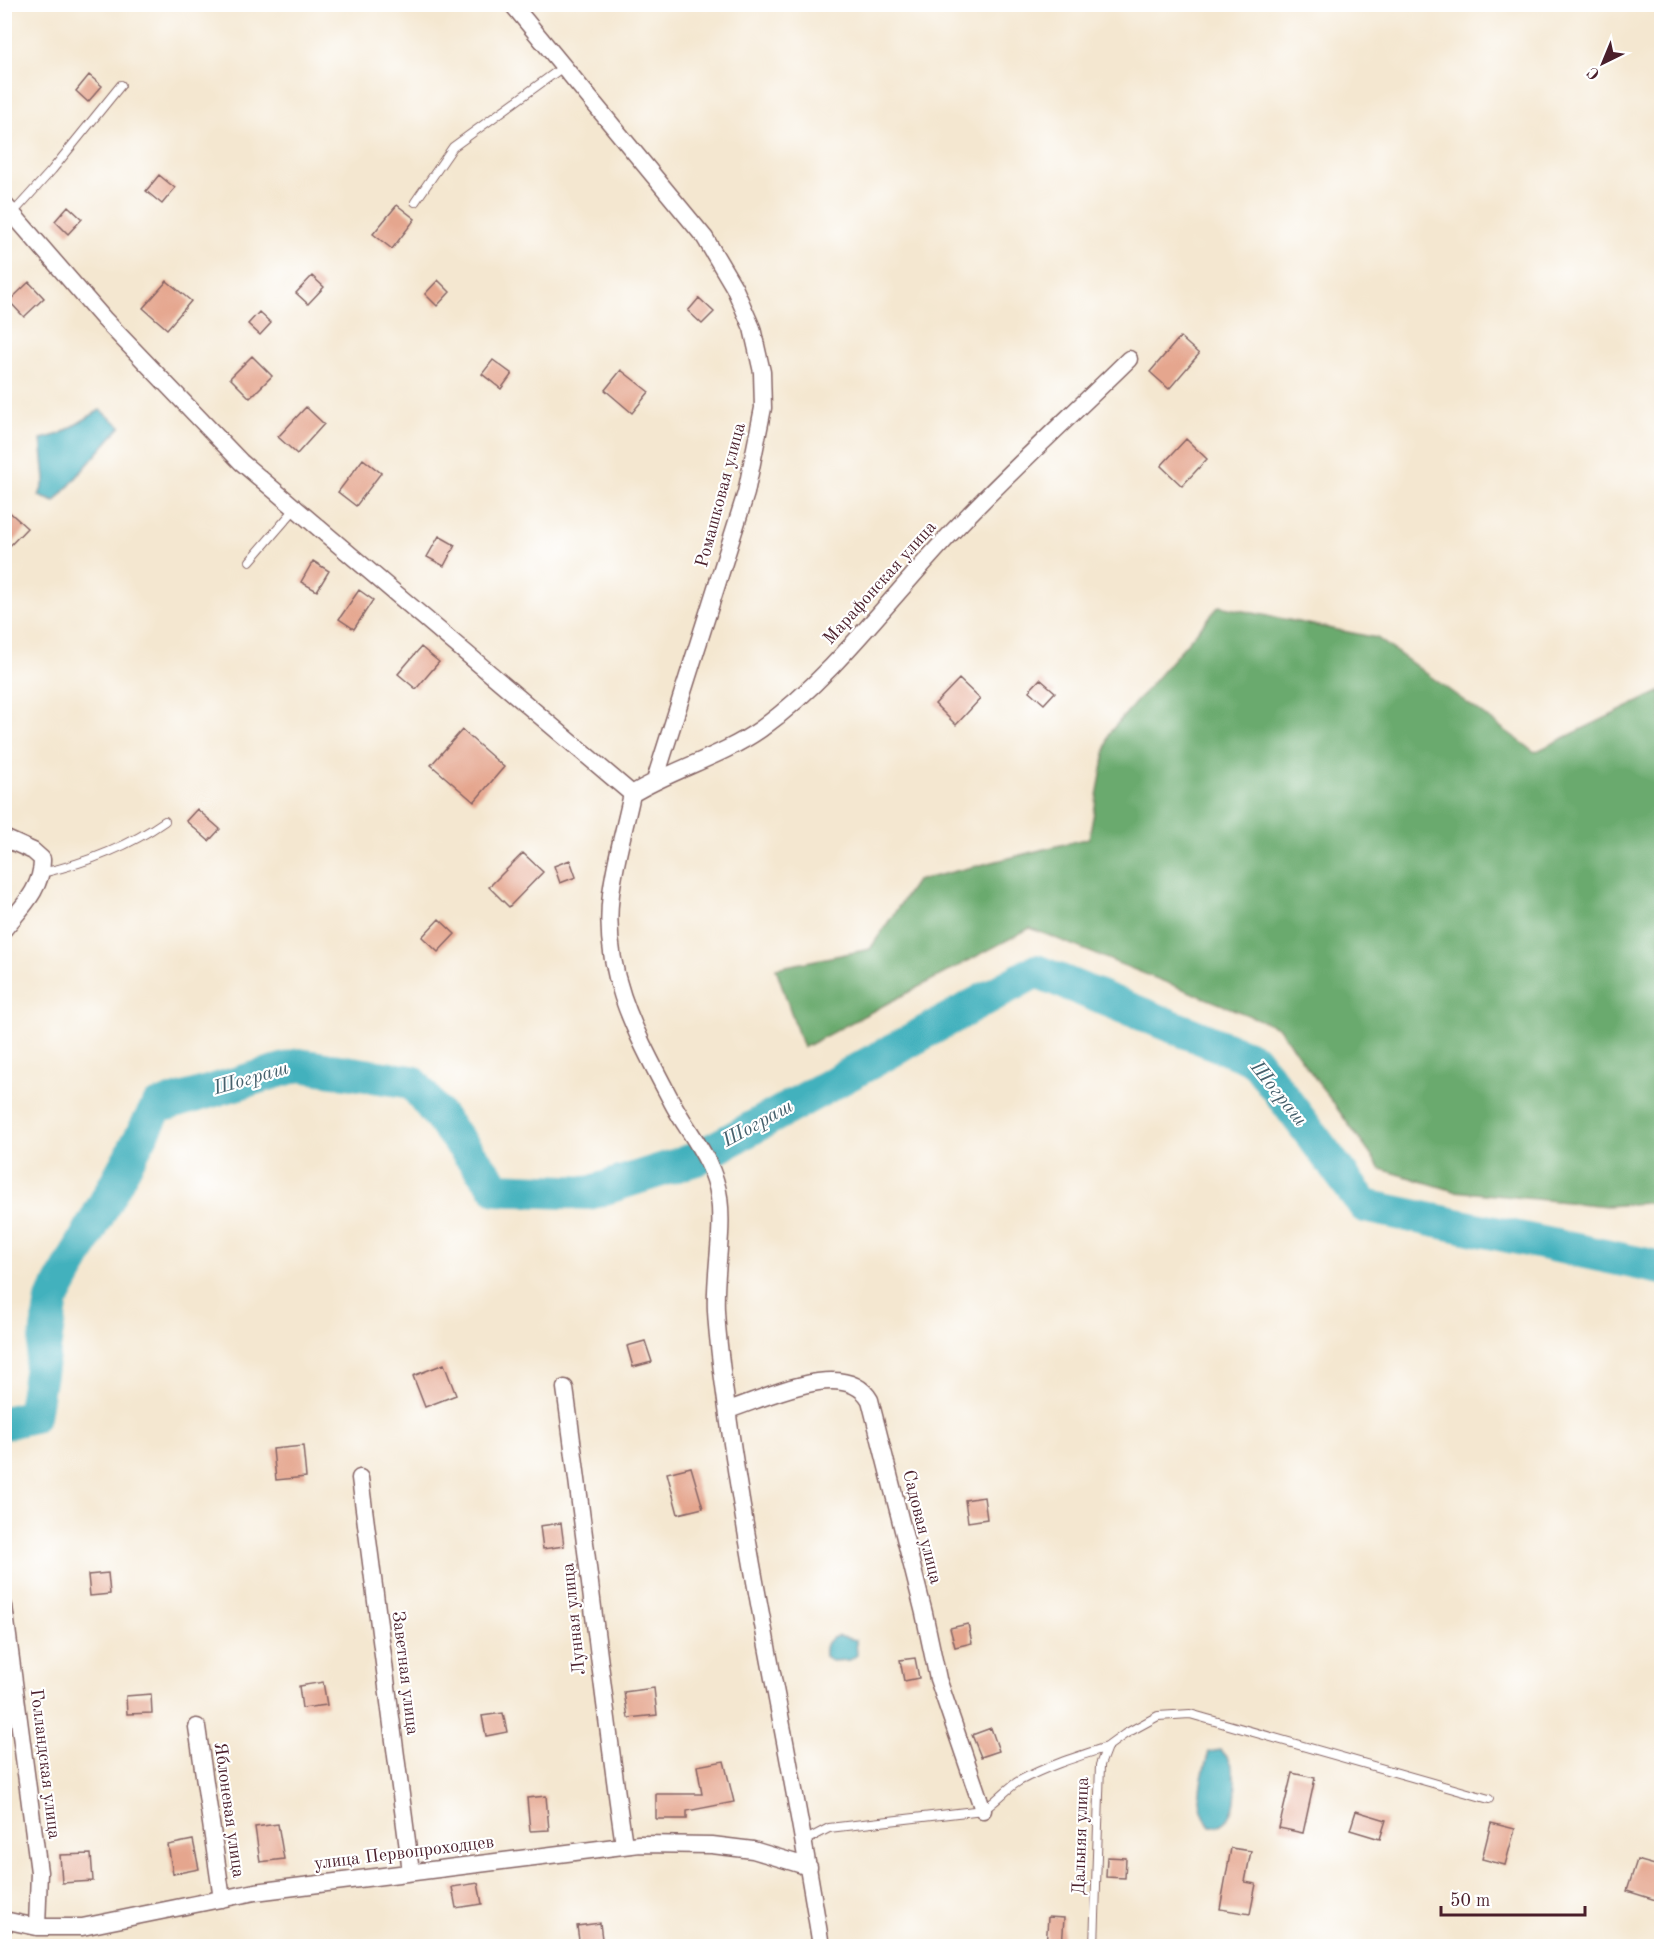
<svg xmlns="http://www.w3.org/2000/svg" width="1666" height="1951" font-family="'Old Standard TT',serif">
<rect width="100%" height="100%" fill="#fff"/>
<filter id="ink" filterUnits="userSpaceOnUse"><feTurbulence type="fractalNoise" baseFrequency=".0167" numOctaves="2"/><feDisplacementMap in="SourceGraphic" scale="12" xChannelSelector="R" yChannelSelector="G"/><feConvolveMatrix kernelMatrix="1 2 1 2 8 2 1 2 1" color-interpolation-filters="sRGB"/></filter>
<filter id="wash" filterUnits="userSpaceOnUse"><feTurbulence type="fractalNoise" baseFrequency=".008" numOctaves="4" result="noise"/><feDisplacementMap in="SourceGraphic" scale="24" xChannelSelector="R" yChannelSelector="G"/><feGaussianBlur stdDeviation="1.35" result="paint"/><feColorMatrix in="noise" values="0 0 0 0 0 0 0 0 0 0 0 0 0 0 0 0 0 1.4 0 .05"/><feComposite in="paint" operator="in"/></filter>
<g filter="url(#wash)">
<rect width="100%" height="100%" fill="#f4e7d0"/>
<!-- forest -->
<path fill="#6aaa6e" stroke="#5a644c" stroke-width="1.5" d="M1219,606L1377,638L1535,752L1661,691V1202L1607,1206L1454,1191L1381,1169L1278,1027L1030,928L803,1048L776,968L870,949L916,881L1089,838L1109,733Z"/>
<!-- water -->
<path fill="#42b1bd" stroke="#466874" stroke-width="1.5" d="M100,410L121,426L55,502L39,496L45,479L41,439L60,434Z
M838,1636L856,1640L857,1655L850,1660L832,1661L825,1656C824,1644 827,1639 838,1636Z
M1220,1750C1241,1763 1244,1830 1210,1826C1192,1803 1202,1777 1209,1752Z"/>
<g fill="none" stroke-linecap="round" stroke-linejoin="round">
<!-- river -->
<path stroke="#42b1bd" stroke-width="34" d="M4,1423L33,1416L52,1300L157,1107L299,1065L412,1082L497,1189L589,1193L696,1159L1036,971L1255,1060L1365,1206L1662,1268"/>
</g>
<g id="blocks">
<!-- building -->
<path fill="#e5a68e" d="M89,75L102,86L88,102L76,91Z
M159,175L175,188L162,204L146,191Z
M397,205L415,219L392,249L373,234Z
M68,206L82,219L68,234L55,221Z
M312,276L324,287L308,304L296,293Z
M438,280L450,292L437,306L425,294Z
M167,281L191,301L167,329L143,308Z
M29,282L44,298L24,317L9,301Z
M699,298L714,312L702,324L688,311Z
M259,312L271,323L260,335L248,324Z
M1180,337L1199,354L1169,389L1150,372Z
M252,356L272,376L250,398L230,378Z
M493,360L512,374L501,389L482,374Z
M621,370L649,392L632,413L605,390Z
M306,407L324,424L297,454L278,437Z
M1186,439L1207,459L1182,486L1161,466Z
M363,459L381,473L356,506L338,492Z
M4,507L27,528L4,552Z
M439,536L455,545L444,566L427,557Z
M313,561L329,571L317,591L301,582Z
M359,590L373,600L354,629L339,619Z
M421,647L439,662L416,689L398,674Z
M959,679L980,699L956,725L935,704Z
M1040,679L1055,692L1044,704L1029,691Z
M462,730L504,767L474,802L431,765Z
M197,809L220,829L209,841L186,821Z
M523,853L543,872L509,907L489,887Z
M570,860L576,877L560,883L554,866Z
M439,919L455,934L438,952L422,937Z
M645,1341L652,1362L633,1367L627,1346Z
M444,1364L456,1395L425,1407L413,1376Z
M303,1446L306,1477L276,1480L273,1449Z
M691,1467L703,1508L678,1514L667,1473Z
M984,1497L987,1519L968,1522L965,1500Z
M561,1523L564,1546L543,1549L540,1526Z
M108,1573L110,1594L90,1596L88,1575Z
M968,1624L972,1643L955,1647L950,1628Z
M915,1658L919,1678L904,1681L900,1660Z
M323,1682L327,1705L302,1708L299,1686Z
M654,1688L657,1715L628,1718L624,1692Z
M151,1694L152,1713L127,1714L126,1696Z
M503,1713L507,1732L486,1736L482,1716Z
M991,1728L999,1751L981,1757L972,1735Z
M724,1761L734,1802L687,1811V1819H656V1794H702L697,1766Z
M1292,1773L1315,1778L1303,1833L1279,1828Z
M546,1796L549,1830L530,1831L527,1798Z
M1356,1811L1386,1820L1380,1839L1350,1830Z
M1491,1823L1515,1829L1505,1865L1482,1859Z
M278,1824L284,1859L260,1862L255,1827Z
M193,1840L199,1869L173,1874L168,1845Z
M1231,1848L1251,1851L1245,1882L1256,1884L1250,1914L1220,1909Z
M91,1854L93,1881L62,1883L60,1855Z
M1107,1857L1126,1858L1125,1878L1106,1877Z
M1637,1860L1662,1867V1902L1627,1891Z
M478,1883L482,1904L456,1908L452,1887Z
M1048,1917L1064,1918L1062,1947H1046Z
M600,1923L603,1947H580L577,1926Z"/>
</g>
</g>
<g filter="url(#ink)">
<use href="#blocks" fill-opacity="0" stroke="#866565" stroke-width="1.5"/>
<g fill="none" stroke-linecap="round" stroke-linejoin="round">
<defs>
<path id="service" d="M415,202L453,147L563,67
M13,213L52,170L121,85
M250,561L295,509
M42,873C86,863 128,847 165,821
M804,1841L829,1828L983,1810C996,1802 1006,1789 1019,1781C1047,1766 1076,1757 1107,1747
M1094,1946L1100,1765L1107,1747L1125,1734L1158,1716L1190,1714L1489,1799"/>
<path id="minor" d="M512,4L705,238L734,287L752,328L762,372L763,408L746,493L655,780
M4,204L104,319L241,462L632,794C625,827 615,861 611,894C601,972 637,1035 672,1102C688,1133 714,1160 719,1197C724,1234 714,1273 716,1311C718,1348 724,1386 729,1423C754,1599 794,1771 821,1946
M632,794C673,769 721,757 761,729C831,678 883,607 941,544C1001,479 1066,421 1129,359
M4,838L33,851L42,859C43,888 21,908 4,929
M565,1388C586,1541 602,1693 624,1845
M728,1410C764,1399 845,1357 870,1400L924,1613L938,1679L983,1810
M360,1478L411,1872
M4,1606L39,1872L37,1927
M197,1727L222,1899
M4,1920L37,1927H82L255,1892L639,1844L712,1845L753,1850L809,1867"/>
</defs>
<!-- service casing -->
<use href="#service" stroke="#866565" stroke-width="10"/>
<!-- minor casing -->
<use href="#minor" stroke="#866565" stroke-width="19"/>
<!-- service -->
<use href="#service" stroke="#fff" stroke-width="8"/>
<!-- minor -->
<use href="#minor" stroke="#fff" stroke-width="16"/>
</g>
</g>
<g text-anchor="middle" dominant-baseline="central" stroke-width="4.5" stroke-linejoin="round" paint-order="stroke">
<!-- street labels -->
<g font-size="18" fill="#4a1f2b" stroke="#fff">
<text transform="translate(721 495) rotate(-75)">Ромашковая улица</text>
<text transform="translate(880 583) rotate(-48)">Марафонская улица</text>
<text transform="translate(922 1527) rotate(76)">Садовая улица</text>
<text transform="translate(574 1619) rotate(-96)">Лунная улица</text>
<text transform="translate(405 1673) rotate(83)">Заветная улица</text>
<text transform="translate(45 1764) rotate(83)">Голландская улица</text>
<text transform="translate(229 1810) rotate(82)">Яблоневая улица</text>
<text transform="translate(1081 1836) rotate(-88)">Дальняя улица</text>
<text transform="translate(404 1853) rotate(-7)">улица Первопроходцев</text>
</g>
<!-- water labels -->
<g font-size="20" font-style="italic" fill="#46616d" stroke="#fff">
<text transform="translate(251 1079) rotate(-16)">Шограш</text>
<text transform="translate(1278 1094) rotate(51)">Шограш</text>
<text transform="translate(758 1124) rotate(-29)">Шограш</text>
</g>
</g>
<!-- margin -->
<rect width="1666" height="1951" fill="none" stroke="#fff" stroke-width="24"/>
<!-- north arrow -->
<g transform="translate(1603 63) rotate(223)" stroke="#ffffff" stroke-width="4.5" paint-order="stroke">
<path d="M0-4.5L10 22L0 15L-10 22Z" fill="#4a1f2b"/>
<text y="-9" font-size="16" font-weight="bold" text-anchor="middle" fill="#4a1f2b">С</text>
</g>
<!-- scale -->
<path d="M1441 1906v9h144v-9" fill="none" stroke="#4a1f2b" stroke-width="3"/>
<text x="1450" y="1906" font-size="18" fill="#4a1f2b" stroke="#ffffff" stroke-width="4.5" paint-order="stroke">50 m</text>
</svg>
